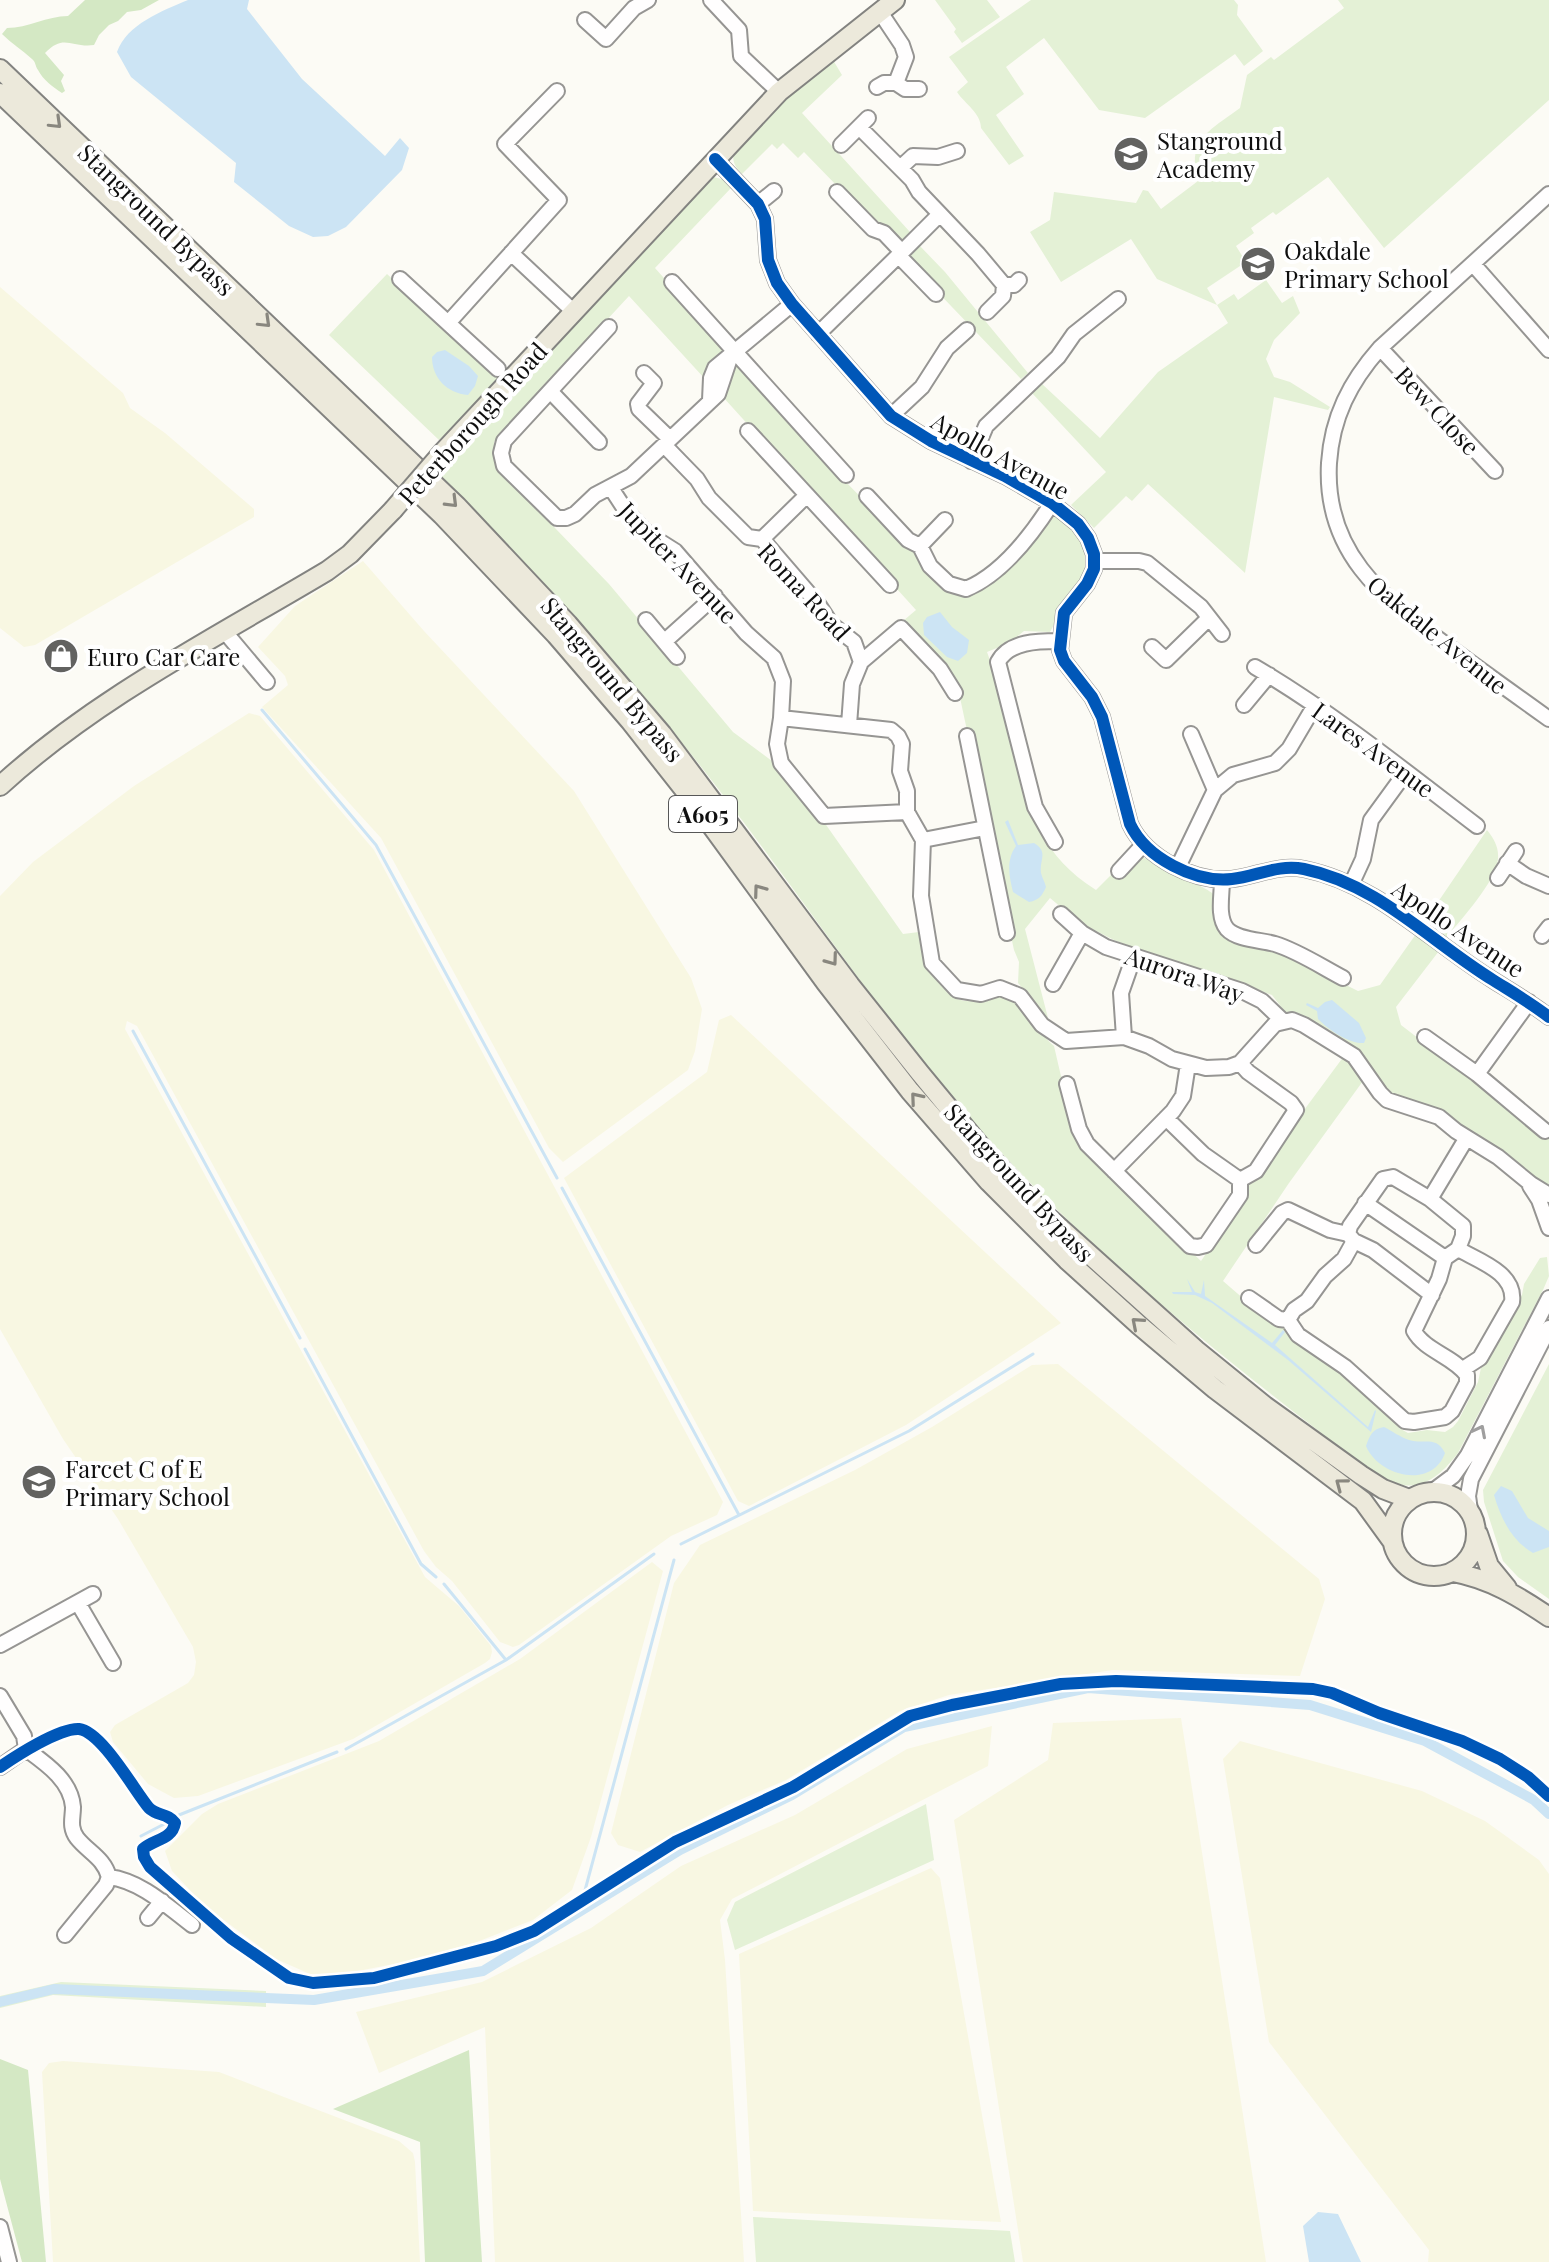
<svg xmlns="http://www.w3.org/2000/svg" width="1549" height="2262" font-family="'Playfair Display',serif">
<rect width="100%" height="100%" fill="#fcfbf5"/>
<!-- farmland -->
<path fill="#f8f7e2" d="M0,287L123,393L130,408L165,433L254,509V517L35,645L24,647L0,628Z
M363,561L424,631L574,791L691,978L702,1009L695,1051L688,1070L563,1162L549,1148L381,838L262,707L288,685L285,676L258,647L295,606Z
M249,713L260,716L374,850L723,1502L717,1515L671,1536L519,1645L513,1647L500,1642L452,1581L436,1567L424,1551L137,1026L127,1021L125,1029L425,1577L459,1606L491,1646L492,1652L490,1659L485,1663L353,1739L198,1796L174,1798L148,1784L113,1742L110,1732L115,1725L188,1683L194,1675L196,1662L193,1647L118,1519L63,1439L0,1329V896L33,862L134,786Z
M731,1015L1061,1323L906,1425L749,1506L738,1501L564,1178L707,1072L719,1020Z
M1058,1364L1319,1579L1325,1599L1300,1676L1113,1670L949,1695L900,1711L786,1780L728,1805L640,1852L618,1845L611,1833L674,1583L700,1545L855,1470L932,1427L1032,1365Z
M652,1562L663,1571L591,1837L572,1890L533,1920L477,1942L414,1960L348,1973L310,1974L276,1959L205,1906L172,1871L165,1851L202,1814L218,1804L379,1741L520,1659Z
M1181,1718L1266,2262H1023L954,1820L1048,1760L1053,1723Z
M992,1726L988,1766L732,1899L720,1920L725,1960L744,2262H495L485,2027L379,2073L356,2012L482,1982L591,1928L681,1866L795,1815L907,1749Z
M1240,1741L1422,1791L1485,1821L1539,1860L1549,1874V2262H1428L1429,2250L1269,2042L1223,1759Z
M931,1868L940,1878L1001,2222L753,2211L739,1954Z
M63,2061L219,2072L399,2141L413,2153L415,2162L420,2262H53L42,2072L49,2063Z"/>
<!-- green -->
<path fill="#e4f1d6" d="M935,0H987L1000,17L962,43L954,32L956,29Z
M1031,0H1234L1238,5L1237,15L1263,51L1244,66L1235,54L1145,118L1099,110L1044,38L1006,67L1024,94L996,115L1024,156L1009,165L981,128C981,113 965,104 957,92L968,82L949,57Z
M1338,0H1549V100L1384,248L1328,177L1276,215L1273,212L1251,228L1254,233L1236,246L1246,262L1207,288L1217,305L1234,294L1238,300L1266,280L1282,303L1293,296L1300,313L1274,340L1266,359L1274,377L1290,382L1330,407L1328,410L1274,397L1245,573L1148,484L1132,501L1126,496L1094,528L1071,505L1106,472L1031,392L1041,383L1100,438L1158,372L1228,323L1217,305L1157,279L1131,239L1061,282L1030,232L1050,220L1054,192L1136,203L1143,190L1148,191L1161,209L1198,181C1186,140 1210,130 1240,108L1247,75L1271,57L1274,60L1344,8Z
M833,60L842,75L802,113L910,232L899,243L874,224L804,152L798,158L783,143L777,149L772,144L742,174C732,164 731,157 737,145L800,86Z
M713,177L726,180L732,187L655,268L728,350L705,379L629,296L494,442V457L502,473L609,584L733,732L780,767L824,822L903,934L919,932C925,957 941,1010 978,1000C989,997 997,991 1008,996C1029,1007 1036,1031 1054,1046L1076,1141L1085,1152L1201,1261L1242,1201L1246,1183L1279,1151L1293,1125L1344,1056L1356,1069L1363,1081L1289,1183L1223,1281L1245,1300L1284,1325L1328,1361L1380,1410L1392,1416L1399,1428L1408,1433L1427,1430L1445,1432L1453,1427L1458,1421L1478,1382L1481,1368L1488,1361L1506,1328L1515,1302L1522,1295L1524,1284L1540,1258L1547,1257L1549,1276L1543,1290L1458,1453C1445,1470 1427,1489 1403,1485C1379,1481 1332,1441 1311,1425C1187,1330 1064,1227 961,1108C860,990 776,858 678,738C603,646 522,560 438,477L497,405L703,182Z
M918,244L945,272L1028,373L1021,379L904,257Z
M387,274L500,379L439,440L329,335Z
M737,360L845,481L915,553C926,575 951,604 978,592L1040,532L1051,518L1058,515C1075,528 1096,551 1085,573C1080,582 1071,589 1065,598C1058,608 1057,621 1050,632L1024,631L1009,643L987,652C995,674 1003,696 1008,718C1025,790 1028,847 1096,890L1112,874L1121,878L1140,855C1152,864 1212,889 1214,895C1217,902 1216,913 1217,921L1358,991L1380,985L1416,934L1439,951L1396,1007L1401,1025L1549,1139V1188L1396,1097C1380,1085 1370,1068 1357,1053C1340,1032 1310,1019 1285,1012L1272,995L1116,941L1080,923L1050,898L1025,929L1048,1018L1018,983L1019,962L1014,950L956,679L903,621L916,610L723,397Z
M1487,830C1494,839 1499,847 1498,859C1496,882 1461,919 1446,938L1425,921Z
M1549,1364V1599L1518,1577L1503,1561L1484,1502L1483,1490Z
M926,1804L934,1860L735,1950L727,1920L735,1902Z
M61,1982L266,1991V2007L53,1995L0,2008V1996Z
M753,2217L1010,2231L1015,2262H756Z"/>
<!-- forest -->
<path fill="#d4e8c4" d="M85,0H159L141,10L127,12L118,21L109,25L99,35L94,45C71,48 64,33 45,53L64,75L61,81L65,91L62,93C53,87 43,80 38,70C35,66 36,62 32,59C22,50 11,43 2,34L7,28C28,28 47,16 68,16Z
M469,2050L482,2262H425L420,2142L333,2109Z
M0,2059L28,2070L46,2262H22L0,2179Z"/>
<!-- water -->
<path fill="#cce4f4" d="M188,0H249L247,9L302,79L385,156L400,138L409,148L402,170L346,227L328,236L313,237L289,226L234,182L236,163L131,77L117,52C127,24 162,11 188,0Z
M445,350L469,366L478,376L475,386L468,395C447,393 432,378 432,357L437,352Z
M940,612L952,627L969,640L967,653L958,661L947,657L924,635L923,623L927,617Z
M1008,820L1018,845L1034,843C1049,852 1039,860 1041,873C1042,878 1045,882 1046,887C1042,896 1039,900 1029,902L1013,892C1009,876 1006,860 1016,846L1005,822Z
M1332,1000L1359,1023L1366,1038L1364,1043C1349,1044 1329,1030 1318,1019L1317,1011L1306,1005L1307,1003L1318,1008L1325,1002Z
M1187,1279L1195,1292L1201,1294L1204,1280L1205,1296L1272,1343L1283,1330L1285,1332L1275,1345L1368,1427L1375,1410L1376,1411L1371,1432L1288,1360L1212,1303L1195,1295L1173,1294L1172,1292H1192Z
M1384,1427C1392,1431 1400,1437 1409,1440C1424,1445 1436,1435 1445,1453C1432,1490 1378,1476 1366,1446C1370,1435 1372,1429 1384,1427Z
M1501,1486L1512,1491L1528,1518L1549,1531V1547L1533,1553C1512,1541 1501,1519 1494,1495Z
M1318,2212L1338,2214L1361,2262H1309L1303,2226Z"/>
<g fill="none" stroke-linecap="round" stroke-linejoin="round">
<!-- stream -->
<path stroke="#cce4f4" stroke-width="3" d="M262,710L376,845L557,1178
M133,1031L300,1338
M562,1188L739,1515
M305,1349L421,1564L436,1577
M681,1544L909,1431L1033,1354
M444,1584L506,1660L654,1554
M346,1749L506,1660
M179,1815L337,1752
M141,1836L170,1821
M584,1894L674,1560
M585,1905L586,1908"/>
<!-- canal -->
<path stroke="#cce4f4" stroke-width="10" d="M0,2002L54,1989L314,2000L483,1971L680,1850L792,1795L904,1727L1088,1688L1310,1705L1425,1741L1534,1800L1549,1814"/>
<defs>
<path id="minor" d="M711,0L739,30L741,56L779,92
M880,12L902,45L906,57L896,83L905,89H919
M585,20L606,39L634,8L648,0
M877,87L884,83H896
M859,127L912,180L919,192L940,214L902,252
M841,145L868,118
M715,159L758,204L765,219L768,260L777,283L792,304L891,416L931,441L1005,476L1052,503L1078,524L1088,538L1094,554V569L1087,584L1064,613L1060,650L1064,661L1092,697L1102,717L1130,824C1146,858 1195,883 1232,879C1257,876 1278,864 1304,869C1378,884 1431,942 1493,980C1512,992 1531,1003 1549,1017
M900,168L913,156L938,157L957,151
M1549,194L1380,348C1350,382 1332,417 1329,463C1324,552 1381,596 1445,644C1479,669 1514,694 1549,719
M758,204L774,191
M940,214L978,254L1004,285
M511,253L573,311
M898,255L936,294
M1473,264L1549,350
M400,279L498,369
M672,282L846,475
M1004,285H1014L1019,280
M987,312L1003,296L1004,285
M449,322L559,200L505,144L557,91
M609,327L504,441L501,453L504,466L557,518H566L575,514L595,495L631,476L718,394L730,358
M818,334L902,252L884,233L873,229L837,192
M1380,348L1495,471
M644,373L654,383L638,404L639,409L670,439
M550,391L599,442
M710,400L711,378L715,368L792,304
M891,416L922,387L947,348L967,330
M748,431L890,585
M664,445L697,479L709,498L748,537L762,539L818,604L831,624L854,642L861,662L852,684L849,725
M971,461L986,426L1058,357L1074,334L1118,299
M611,488L626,511L648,534L675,551L746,633L774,658L783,681L781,718
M867,496L908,540L920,546L930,566L949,584L966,589C1002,574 1031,536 1052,503
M762,539L807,495
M920,546L945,520
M1095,561H1139L1147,563L1201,607L1222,634
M646,620L677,657
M225,632L267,682
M665,641L715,596
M1152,647L1166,660L1209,618
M861,662L901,628L940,669L955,693
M1255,667C1333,713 1405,771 1477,826
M1244,705L1269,675
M1191,734L1215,790
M967,736L1007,933
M907,812L824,816L781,763L777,744L781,718L891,730L898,736L902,744L900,771L907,791V812L923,840L921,896L932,963L957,990L981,994L1000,988L1020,996L1042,1025L1066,1041L1124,1037L1149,1046L1172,1059L1206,1068L1229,1067L1240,1063L1275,1024L1292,1020L1304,1025L1354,1056L1380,1093L1387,1100L1439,1117L1456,1131L1498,1157L1531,1184L1549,1195
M923,840L985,828
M1055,842L1035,807L998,662C1009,641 1039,641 1059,641
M1507,863L1526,876L1549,886
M1178,867L1215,790L1233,775L1275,763L1289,749L1315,705
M1119,871L1143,845
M1498,878L1516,851
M1222,880C1222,895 1217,917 1227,929C1237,940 1262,940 1275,944C1298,951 1322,967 1343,978
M1351,885L1363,859L1371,820L1406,772
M1061,914L1082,933L1106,947L1242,991L1262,1001L1283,1021
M1542,936L1549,927
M1053,984L1082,933
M1124,1037L1121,993L1134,956
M1425,1037L1477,1074L1545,1131
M1477,1074L1529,1002
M1067,1084L1079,1129L1087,1144L1190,1246L1198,1247L1206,1245L1240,1195V1180L1256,1171L1296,1110L1291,1103L1248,1072L1240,1063
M1166,1118L1203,1154L1240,1180
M1114,1171L1173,1111L1183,1096L1188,1064
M1393,1177L1430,1199L1463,1226V1236L1458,1249L1445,1258L1439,1279L1414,1331C1425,1351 1453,1356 1467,1375V1383L1452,1411L1445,1417L1414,1422L1405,1421L1345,1367L1298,1335L1288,1320L1294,1310L1307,1301L1325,1276L1344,1259L1354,1241L1348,1234L1350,1226L1383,1179Z
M1530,1186L1539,1200L1549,1228
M1430,1199L1466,1139
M1365,1203L1445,1258
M1354,1241L1373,1250L1432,1295
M1256,1245L1282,1213L1288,1210L1330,1230L1348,1234
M1458,1249C1479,1261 1516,1273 1512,1302L1480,1358L1463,1369
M1249,1298L1279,1319L1288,1320
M1433,1491L1453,1476L1468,1455L1549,1298
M1470,1510L1468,1496L1471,1479L1549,1328
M78,1603L113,1663
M0,1645L93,1594
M0,1696L24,1736L26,1749
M26,1749C45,1763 71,1780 73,1807C73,1818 69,1827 77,1838C88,1852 104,1858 109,1877L106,1885L65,1935
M0,1767L26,1749
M109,1877C141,1881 167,1906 192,1925
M148,1918L162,1901
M0,2227L9,2262"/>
<path id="major" d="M0,69L457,506L568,624L662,734L850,985L920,1073L986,1153L1040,1210L1196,1350L1265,1406L1361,1475L1383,1489L1409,1499
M0,93L442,515L556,635L630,721L697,806L826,983L910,1091L989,1182L1067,1260L1139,1325L1215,1389L1363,1501L1392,1541
M443,452L779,92L895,0
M0,786C96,698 215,638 327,571L350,554L393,510
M1392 1534a42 42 0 1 1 84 0a42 42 0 1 1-84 0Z
M1478,1534L1489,1566L1507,1588
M1453,1572C1490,1579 1518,1596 1549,1617"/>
</defs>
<!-- minor casing -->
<use href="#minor" stroke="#969593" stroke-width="18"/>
<!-- major casing -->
<use href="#major" stroke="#838380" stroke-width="22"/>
<!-- minor -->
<use href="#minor" stroke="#fffefe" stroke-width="14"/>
<!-- major -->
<use href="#major" stroke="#ece9db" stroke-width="18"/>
<defs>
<path id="major-bridge" d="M393,510L443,452"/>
</defs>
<!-- major-bridge casing -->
<use href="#major-bridge" stroke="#838380" stroke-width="22" stroke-linecap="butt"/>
<!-- major-bridge -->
<use href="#major-bridge" stroke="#ece9db" stroke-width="18"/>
<defs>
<path id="cycleway" d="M715,159L758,204L765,219L768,260L777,283L792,304L891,416L931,441L1005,476L1052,503L1078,524L1088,538L1094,554V569L1087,584L1064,613L1060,650L1064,661L1092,697L1102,717L1130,824C1146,858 1195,883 1232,879C1257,876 1278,864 1304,869C1378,884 1431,942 1493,980C1512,992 1531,1003 1549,1017
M0,1767C16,1756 59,1728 79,1729C102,1732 134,1790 149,1808C157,1816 168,1813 175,1823C172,1840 154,1839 143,1849L144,1857L150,1867L231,1938L289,1978L313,1983L374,1978L496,1946L534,1931L675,1842L793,1787L910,1716L952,1705L1061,1684L1116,1681L1313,1689L1332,1693L1379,1713L1462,1741L1500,1759L1528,1777L1549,1796"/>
</defs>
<!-- cycleway casing -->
<use href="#cycleway" stroke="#fff" stroke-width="17"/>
<!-- cycleway -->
<use href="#cycleway" stroke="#0057b8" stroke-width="12"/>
</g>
<!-- one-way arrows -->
<defs><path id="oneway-chevron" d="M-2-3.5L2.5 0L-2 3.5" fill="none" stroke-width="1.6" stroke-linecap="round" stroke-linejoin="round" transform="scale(2)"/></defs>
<g stroke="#89877f">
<use href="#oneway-chevron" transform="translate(56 123) rotate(44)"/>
<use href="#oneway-chevron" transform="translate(265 322) rotate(44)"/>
<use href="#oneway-chevron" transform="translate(452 502) rotate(45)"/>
<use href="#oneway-chevron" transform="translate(759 890) rotate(-126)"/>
<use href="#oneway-chevron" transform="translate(832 960) rotate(54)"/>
<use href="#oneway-chevron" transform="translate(916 1098) rotate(-130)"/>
<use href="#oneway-chevron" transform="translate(1137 1323) rotate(-139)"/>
<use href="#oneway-chevron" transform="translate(1341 1484) rotate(-143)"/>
</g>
<use stroke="#9f9e9e" href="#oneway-chevron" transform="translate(1480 1431) rotate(-63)"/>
<!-- icons -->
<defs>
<symbol id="school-disc" viewBox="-11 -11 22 22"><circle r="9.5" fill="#626260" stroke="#fff"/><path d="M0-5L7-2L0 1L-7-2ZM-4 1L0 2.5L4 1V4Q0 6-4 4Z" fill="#fff"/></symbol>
<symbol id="shop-disc" viewBox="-11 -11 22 22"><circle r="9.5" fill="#626260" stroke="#fff"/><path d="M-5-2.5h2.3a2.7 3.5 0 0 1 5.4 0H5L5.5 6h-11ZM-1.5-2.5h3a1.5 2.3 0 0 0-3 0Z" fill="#fff"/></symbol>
</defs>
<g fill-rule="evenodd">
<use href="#school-disc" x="1111" y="134" width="40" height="40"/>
<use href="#school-disc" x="1238" y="244" width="40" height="40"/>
<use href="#shop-disc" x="41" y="636" width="40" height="40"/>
<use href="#school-disc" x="19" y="1462" width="40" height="40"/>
</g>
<g text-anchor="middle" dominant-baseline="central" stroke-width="8" stroke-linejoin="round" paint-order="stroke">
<!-- shield labels -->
<rect fill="#fff" stroke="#575757" stroke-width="2" x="669" y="796" width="68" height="36" rx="6"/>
<g font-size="22" font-weight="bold" fill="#0f0f0f">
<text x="703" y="814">A605</text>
</g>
<!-- poi labels -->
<g font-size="24" fill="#0f0f0f" stroke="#fff" text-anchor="start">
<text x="1157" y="140">Stanground<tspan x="1157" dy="28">Academy</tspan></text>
<text x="1284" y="250">Oakdale<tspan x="1284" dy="28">Primary School</tspan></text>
<text x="87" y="656">Euro Car Care</text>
<text x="65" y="1468">Farcet C of E<tspan x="65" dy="28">Primary School</tspan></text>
</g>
<!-- street labels -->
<g font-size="24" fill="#0f0f0f" stroke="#fff">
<text transform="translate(157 219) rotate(44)">Stanground Bypass</text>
<text transform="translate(1438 410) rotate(47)">Bew Close</text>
<text transform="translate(472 423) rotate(-48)">Peterborough Road</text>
<text transform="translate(1001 455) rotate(29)">Apollo Avenue</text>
<text transform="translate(679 562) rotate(46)">Jupiter Avenue</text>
<text transform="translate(805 591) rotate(47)">Roma Road</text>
<text transform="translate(1438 634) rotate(39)">Oakdale Avenue</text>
<text transform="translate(613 679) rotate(50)">Stanground Bypass</text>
<text transform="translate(1374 749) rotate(36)">Lares Avenue</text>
<text transform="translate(1459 928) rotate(34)">Apollo Avenue</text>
<text transform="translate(1185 974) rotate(19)">Aurora Way</text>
<text transform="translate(1020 1182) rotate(47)">Stanground Bypass</text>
</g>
</g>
</svg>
